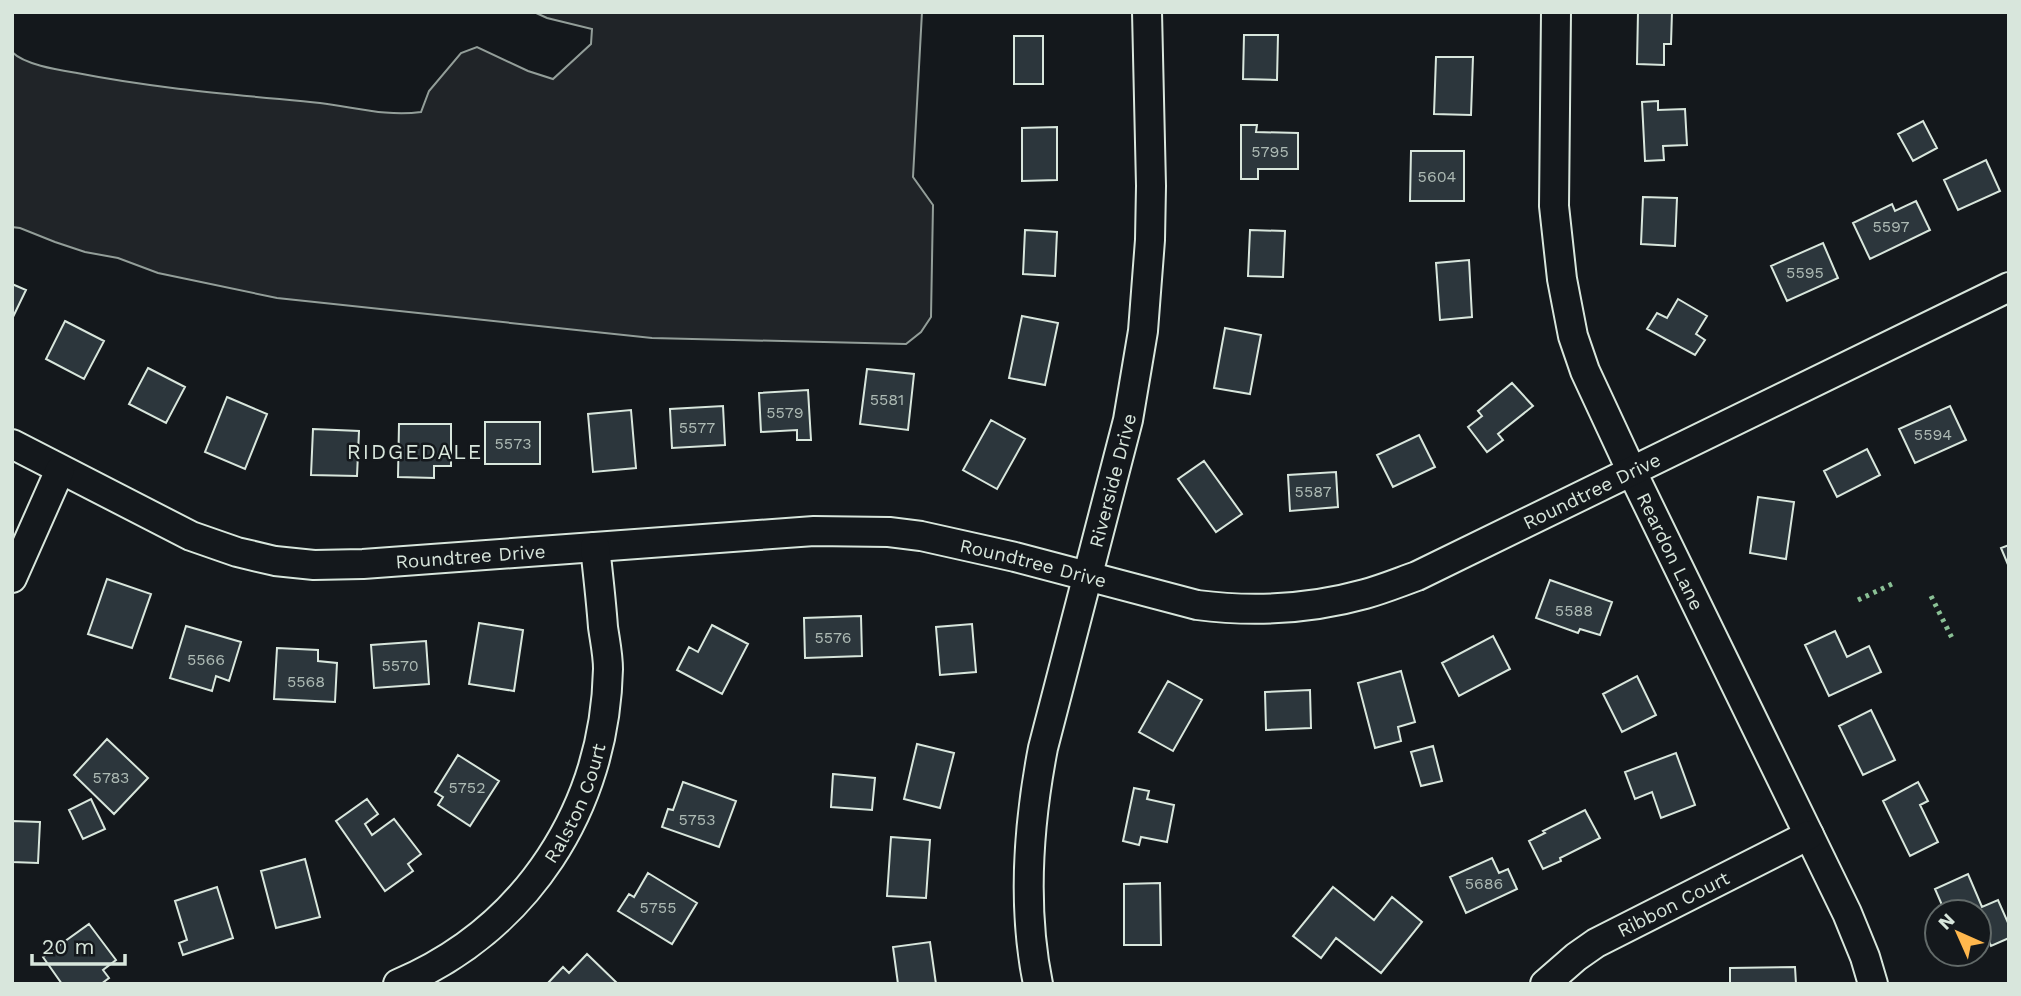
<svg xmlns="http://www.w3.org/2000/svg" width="2021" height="996" font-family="'Work Sans',sans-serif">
<rect width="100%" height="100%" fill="#14181c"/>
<!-- green -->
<path fill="#202428" stroke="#939e99" stroke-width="2" d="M534,12H922L913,177L933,205L931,317L921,332L906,344L652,338L277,298L158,273L118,258L85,252L55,242L20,228L12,227V52C25,65 59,70 77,73C158,89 239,95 320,103C354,107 387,117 421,112L429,91L461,53L477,47L528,71L553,79L591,44L592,29L547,18Z"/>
<!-- building -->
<path fill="#2c363c" stroke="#d8e6dc" stroke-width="2" d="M1638,12H1672L1671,44H1664V65L1637,64Z
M1244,35H1278L1277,80L1243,79Z
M1014,36H1043V84H1014Z
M1436,57H1473L1471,115L1434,114Z
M1658,101V110L1685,109L1687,145L1663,146L1664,160L1645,161L1642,102Z
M1923,121L1937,148L1913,161L1898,134Z
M1241,125H1257L1256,132L1298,133V169H1258V179H1241Z
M1057,127V180L1022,181V128Z
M1411,151H1464V201H1410Z
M1986,160L2000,191L1958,210L1944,180Z
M1643,197L1677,198L1675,246L1641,244Z
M1916,201L1930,230L1870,259L1853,223L1892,204L1895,211Z
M1025,230L1057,232L1055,276L1023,274Z
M1250,230L1285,231L1283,277L1248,276Z
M1823,243L1838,278L1787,301L1771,266Z
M1469,260L1472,317L1440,320L1436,263Z
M12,284L26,290L12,319Z
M1678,299L1707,316L1696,334L1705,340L1695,355L1647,329L1657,313L1667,318Z
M1022,316L1058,323L1045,385L1009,378Z
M65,321L104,341L84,379L46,359Z
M1225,328L1261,335L1250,394L1214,388Z
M148,368L185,387L166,423L129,404Z
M867,369L914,374L908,430L860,424Z
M1512,383L1533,406L1498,434L1503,440L1487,452L1468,427L1482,416L1478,411Z
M808,390L811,440H797V430L761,432L759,393Z
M227,397L267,414L245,469L205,452Z
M723,406L725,445L672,448L670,409Z
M1950,406L1966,440L1915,463L1899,429Z
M631,410L636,468L593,472L588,414Z
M991,420L1025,439L997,489L963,470Z
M485,422H540V464H485Z
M399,424H451V466H434V478L398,477Z
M313,429L359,431L357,476L311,475Z
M1419,435L1435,467L1393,487L1377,455Z
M1867,449L1880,475L1837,497L1824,471Z
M1204,461L1242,514L1216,532L1178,479Z
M1336,472L1338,507L1290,511L1288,475Z
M1758,497L1794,502L1786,559L1750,553Z
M2009,545V567L2001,548Z
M107,579L151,594L132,648L88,634Z
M1550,580L1612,602L1600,635L1580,629L1578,633L1536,618Z
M861,616L862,656L805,658L804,618Z
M479,623L523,630L514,691L469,684Z
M972,624L976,672L940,675L936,627Z
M712,625L748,644L722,694L677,670L689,647L698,652Z
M186,626L241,642L229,681L216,676L212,691L170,678Z
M1835,631L1847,657L1869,646L1881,672L1829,696L1805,645Z
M1493,636L1510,669L1459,696L1442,663Z
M426,641L429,684L374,688L371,645Z
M277,648L318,650V661L337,663L335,702L274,699Z
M1401,671L1415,722L1398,727L1401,741L1375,748L1358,683Z
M1637,676L1656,715L1622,732L1603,694Z
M1168,681L1202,700L1173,751L1139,732Z
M1310,690L1311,728L1266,730L1265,692Z
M1871,710L1895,760L1863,775L1839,726Z
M107,739L148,778L114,814L74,775Z
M917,744L954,753L940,808L904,799Z
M1433,746L1442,781L1421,786L1411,752Z
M1676,753L1695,805L1661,818L1652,792L1635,799L1625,772Z
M458,755L499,781L470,826L438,805L443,797L435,792Z
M833,774L875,778L872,810L831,807Z
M683,782L736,801L719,847L662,827L668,809L673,810Z
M1918,782L1928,801L1920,805L1938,842L1910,856L1883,801Z
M1134,788L1149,791L1147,799L1174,805L1167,842L1141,837L1139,845L1123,841Z
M91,799L105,829L83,839L69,810Z
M367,799L378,814L365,824L372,835L394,819L421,854L408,864L413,871L385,891L336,821Z
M1585,810L1600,838L1560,858L1561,861L1543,869L1529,841L1545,833L1543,831Z
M12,821L40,822L38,863L12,862Z
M891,837L930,840L926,898L887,896Z
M1492,858L1499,873L1508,869L1517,889L1466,913L1450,877Z
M305,859L320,917L276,928L261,871Z
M648,873L697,903L672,944L618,911L629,894L634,897Z
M1968,874L1982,907L1998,900L2009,925V938L1991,946L1986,933L1979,936V912H1945L1935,889Z
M1160,883L1161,945H1124V884Z
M217,887L233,938L183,955L179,943L187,940L175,901Z
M1333,887L1374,920L1392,897L1422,922L1381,973L1336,938L1321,958L1293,936Z
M89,924L116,960L103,970L109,978L101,984H62L43,957Z
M930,942L936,984H898L893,947Z
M587,954L618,984H547L563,967L569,973Z
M1795,967L1796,984H1730V968Z"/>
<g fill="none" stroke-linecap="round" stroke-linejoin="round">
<defs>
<g id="street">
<path id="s1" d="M1556,12L1554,206L1562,279L1573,336L1585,371L1632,472L1847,913L1865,957L1873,984"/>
<path id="s2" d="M12,444L191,536L237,552L275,561L314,565L363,564L814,531L889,532L921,536L1015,557L1197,605C1252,612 1311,609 1365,594C1383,589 1400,582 1417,576L2009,287"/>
<path d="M12,578L60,470"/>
<path id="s3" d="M398,984C527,929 605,808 608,669C608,655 605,641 603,627C601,600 598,574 595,547"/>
<path id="s4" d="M1038,984C1022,906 1028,826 1043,748L1128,420L1143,331L1150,240L1151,186L1147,12"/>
<path id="s5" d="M1545,984L1576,957L1596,943L1809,835"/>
</g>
</defs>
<!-- street casing -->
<use href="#street" stroke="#d8e6dc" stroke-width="32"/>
<!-- street -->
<use href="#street" stroke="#14181c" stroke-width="28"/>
<!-- hedge -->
<path stroke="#8ac095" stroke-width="5" stroke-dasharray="3.5 5" stroke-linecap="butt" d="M1931,596L1953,640
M1858,600L1892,584"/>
</g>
<g text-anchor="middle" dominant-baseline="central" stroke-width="5" stroke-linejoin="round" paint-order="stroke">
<!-- number labels -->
<g font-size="16" fill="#adbab4">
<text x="1270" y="151">5795</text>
<text x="1437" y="176">5604</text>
<text x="1891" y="226">5597</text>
<text x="1805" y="272">5595</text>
<text x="887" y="399">5581</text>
<text x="785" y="412">5579</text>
<text x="697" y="427">5577</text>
<text x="1933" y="434">5594</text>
<text x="513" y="443">5573</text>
<text x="1313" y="491">5587</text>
<text x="1574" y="610">5588</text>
<text x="833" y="637">5576</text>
<text x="206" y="659">5566</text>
<text x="400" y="665">5570</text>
<text x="306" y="681">5568</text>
<text x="111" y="777">5783</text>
<text x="467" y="787">5752</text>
<text x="697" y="819">5753</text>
<text x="1484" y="883">5686</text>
<text x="658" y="907">5755</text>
</g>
<!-- street labels -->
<g font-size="19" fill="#d8e6dc" stroke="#14181c">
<text stroke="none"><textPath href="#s4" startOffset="514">Riverside Drive</textPath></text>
<text stroke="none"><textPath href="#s2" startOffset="1640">Roundtree Drive</textPath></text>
<text stroke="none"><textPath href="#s1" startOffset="562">Reardon Lane</textPath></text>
<text stroke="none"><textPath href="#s2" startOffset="485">Roundtree Drive</textPath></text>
<text stroke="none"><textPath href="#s2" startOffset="1052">Roundtree Drive</textPath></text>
<text stroke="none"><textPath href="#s3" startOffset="261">Ralston Court</textPath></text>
<text stroke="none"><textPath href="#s5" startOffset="152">Ribbon Court</textPath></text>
</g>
<!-- neighbourhood labels -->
<g font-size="21" letter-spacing="2" fill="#d8e6dc" stroke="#14181c">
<text x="415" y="451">RIDGEDALE</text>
</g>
</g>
<!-- border -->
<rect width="2021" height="996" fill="none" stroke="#d8e6dc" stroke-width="28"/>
<!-- north arrow -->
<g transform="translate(1958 933) rotate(315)"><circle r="33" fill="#14181c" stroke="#626a69" stroke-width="2"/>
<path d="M0-5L12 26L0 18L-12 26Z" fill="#ffb74d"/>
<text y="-10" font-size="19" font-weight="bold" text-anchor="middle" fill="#d8e6dc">N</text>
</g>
<!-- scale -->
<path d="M32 954v10h93v-10" fill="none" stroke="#d8e6dc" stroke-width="3.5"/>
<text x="42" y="954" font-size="21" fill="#d8e6dc" stroke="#14181c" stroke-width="5" paint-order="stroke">20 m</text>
</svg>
